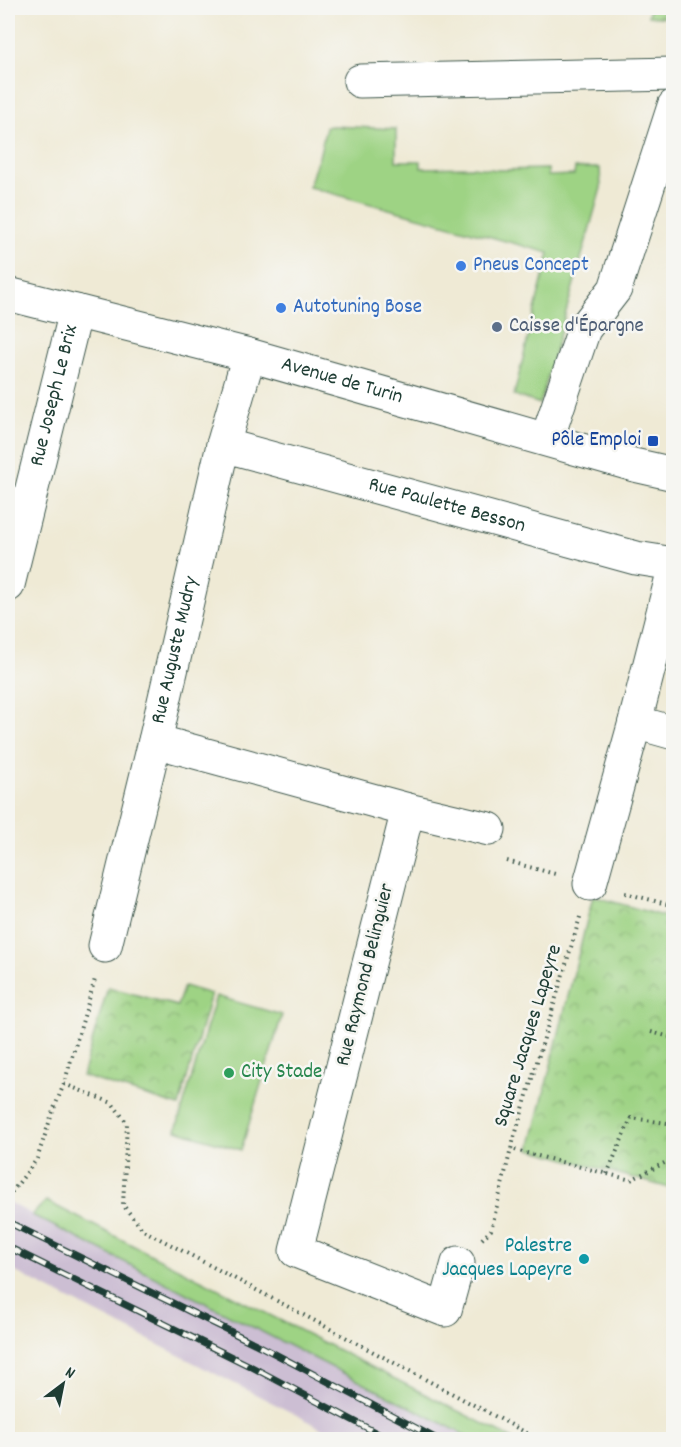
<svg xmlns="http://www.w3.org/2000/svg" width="681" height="1447" font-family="Dekko,sans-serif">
<defs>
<pattern id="park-crowns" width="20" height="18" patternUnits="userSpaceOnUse" patternTransform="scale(1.5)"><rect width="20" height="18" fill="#9ed384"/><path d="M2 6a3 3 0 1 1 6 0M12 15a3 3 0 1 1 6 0" fill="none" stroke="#80ac6d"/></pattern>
<pattern id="garden-furrows" width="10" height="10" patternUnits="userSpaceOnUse" patternTransform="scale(1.5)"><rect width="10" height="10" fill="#9ed384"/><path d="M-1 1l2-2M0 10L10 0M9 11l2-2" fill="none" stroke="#80ac6d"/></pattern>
</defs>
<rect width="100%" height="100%" fill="#f6f6f2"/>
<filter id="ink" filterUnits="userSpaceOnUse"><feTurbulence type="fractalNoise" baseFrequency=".0167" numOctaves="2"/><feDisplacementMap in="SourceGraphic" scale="12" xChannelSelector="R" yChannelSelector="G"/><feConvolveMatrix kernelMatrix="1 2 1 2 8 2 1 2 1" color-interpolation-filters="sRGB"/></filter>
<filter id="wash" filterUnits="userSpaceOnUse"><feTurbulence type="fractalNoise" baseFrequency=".008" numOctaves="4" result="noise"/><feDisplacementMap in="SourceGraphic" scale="24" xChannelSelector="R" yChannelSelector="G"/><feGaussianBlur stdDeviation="1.35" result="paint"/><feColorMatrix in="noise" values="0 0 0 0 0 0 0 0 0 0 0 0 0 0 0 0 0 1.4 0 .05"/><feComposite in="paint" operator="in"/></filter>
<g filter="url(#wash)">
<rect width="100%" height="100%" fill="#efead5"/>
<!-- railway -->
<path fill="#ccbed3" d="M8,1202L392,1398L473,1439H339L310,1422L8,1268Z"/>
<!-- grass -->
<path fill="#9ed384" stroke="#5e885c" stroke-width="1.5" d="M332,126L396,129V161H421V168L472,167L498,170L548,169V176L574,175L575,168H600L601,188L540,404L514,395L549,253L309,187L315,167L319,157L326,127Z
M216,996L282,1015L241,1150L176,1130Z
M46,1201L513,1439H473L32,1215Z"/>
<!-- park -->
<path fill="url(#park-crowns)" stroke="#5e885c" stroke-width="1.5" d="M593,896L673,919V1189L530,1149Z
M184,986L211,994L179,1106L82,1076L108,987L177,1006Z"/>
<!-- garden -->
<path fill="url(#garden-furrows)" stroke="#5e885c" stroke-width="1.5" d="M650,8H673V18L648,16Z"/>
</g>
<g filter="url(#ink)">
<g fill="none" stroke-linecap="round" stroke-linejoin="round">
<defs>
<g id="minor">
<path d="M360,81L674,74"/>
<path d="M547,439L584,329L615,289L674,106"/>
<path id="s1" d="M223,445L636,558L674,564"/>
<path id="s2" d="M8,585L76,311"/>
<path d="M635,722L674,733"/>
<path d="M155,741L408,810L489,829"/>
<path d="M408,810L296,1251L445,1310L458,1263"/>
<path d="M590,884L635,722L674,569"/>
<path id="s3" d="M105,946L155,741L223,445L249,355"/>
</g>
<g id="major">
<path id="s4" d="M8,294L249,355L634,465L674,474"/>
</g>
</defs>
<!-- minor casing -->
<use href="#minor" stroke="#3e574c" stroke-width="35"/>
<!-- major casing -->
<use href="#major" stroke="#3e574c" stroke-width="35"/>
<!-- path -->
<path stroke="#3e574c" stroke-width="4" stroke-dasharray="1.5 4.5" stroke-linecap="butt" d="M507,861L555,874
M625,893L674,906
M580,917L511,1149L631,1180L674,1158
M651,1032L674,1038
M64,1084L112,1103L127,1123L123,1205L143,1230L540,1440
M607,1174L631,1118L674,1124
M8,1197L37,1159L53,1111L64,1084L95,979
M482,1239L491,1230L511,1149"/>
<!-- minor -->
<use href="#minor" stroke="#fff" stroke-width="33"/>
<!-- major -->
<use href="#major" stroke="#fff" stroke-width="33"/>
<defs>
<path id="rail" d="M8,1222L260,1346L439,1440
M8,1247L250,1366L390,1440"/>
</defs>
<!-- rail casing -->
<use href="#rail" stroke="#1f3d34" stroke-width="7"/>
<!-- rail -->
<use href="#rail" stroke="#f6f6f2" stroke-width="4.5" stroke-dasharray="14" stroke-linecap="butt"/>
</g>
</g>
<!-- markers -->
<g fill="#3f7fe0" stroke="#f6f6f2" stroke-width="2">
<circle cx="461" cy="266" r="6"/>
<circle cx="281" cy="308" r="6"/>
</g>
<circle fill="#5c6f8a" stroke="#f6f6f2" stroke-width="2" cx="497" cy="327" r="6"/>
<rect fill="#1a4fb4" stroke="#f6f6f2" stroke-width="2" x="647" y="435" width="12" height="12" rx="3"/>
<circle fill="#2e9e5b" stroke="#f6f6f2" stroke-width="2" cx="229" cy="1073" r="6"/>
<circle fill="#0f9aa8" stroke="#f6f6f2" stroke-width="2" cx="584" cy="1259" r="6"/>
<g text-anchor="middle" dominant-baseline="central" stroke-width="5" stroke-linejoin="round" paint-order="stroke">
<!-- shop labels -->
<g font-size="21" fill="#366cbe" stroke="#f6f6f2" text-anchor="start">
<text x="473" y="266">Pneus Concept</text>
<text x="293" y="308">Autotuning Bose</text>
</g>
<!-- service labels -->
<g font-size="21" fill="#4e5e75" stroke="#f6f6f2" text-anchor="start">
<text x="509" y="327">Caisse d'Épargne</text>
</g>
<!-- street labels -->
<g font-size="21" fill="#1f3d34" stroke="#f6f6f2">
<text stroke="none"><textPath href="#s4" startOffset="345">Avenue de Turin</textPath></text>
<text stroke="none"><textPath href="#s2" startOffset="195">Rue Joseph Le Brix</textPath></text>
<text stroke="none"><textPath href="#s1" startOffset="232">Rue Paulette Besson</textPath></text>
<text stroke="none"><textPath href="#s3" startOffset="304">Rue Auguste Mudry</textPath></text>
<text transform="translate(366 975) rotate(-76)">Rue Raymond Belinguier</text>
<text transform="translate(529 1036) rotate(-73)">Square Jacques Lapeyre</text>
</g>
<!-- transit labels -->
<g font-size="21" fill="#164399" stroke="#f6f6f2" text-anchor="end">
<text x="641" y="441">Pôle Emploi</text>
</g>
<!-- leisure labels -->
<g font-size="21" fill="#27864d" stroke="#f6f6f2" text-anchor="start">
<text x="241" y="1073">City Stade</text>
</g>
<!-- culture labels -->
<g font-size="21" fill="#0d838f" stroke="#f6f6f2" text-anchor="end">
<text x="572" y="1247">Palestre<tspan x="572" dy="24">Jacques Lapeyre</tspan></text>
</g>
</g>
<!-- margin -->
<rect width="681" height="1447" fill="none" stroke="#f6f6f2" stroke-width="30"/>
<!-- north arrow -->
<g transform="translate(63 1384) rotate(32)" stroke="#f6f6f2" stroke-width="4.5" paint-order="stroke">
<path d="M0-4.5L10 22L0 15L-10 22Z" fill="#1f3d34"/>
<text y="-9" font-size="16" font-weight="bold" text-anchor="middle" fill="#1f3d34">N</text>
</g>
</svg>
